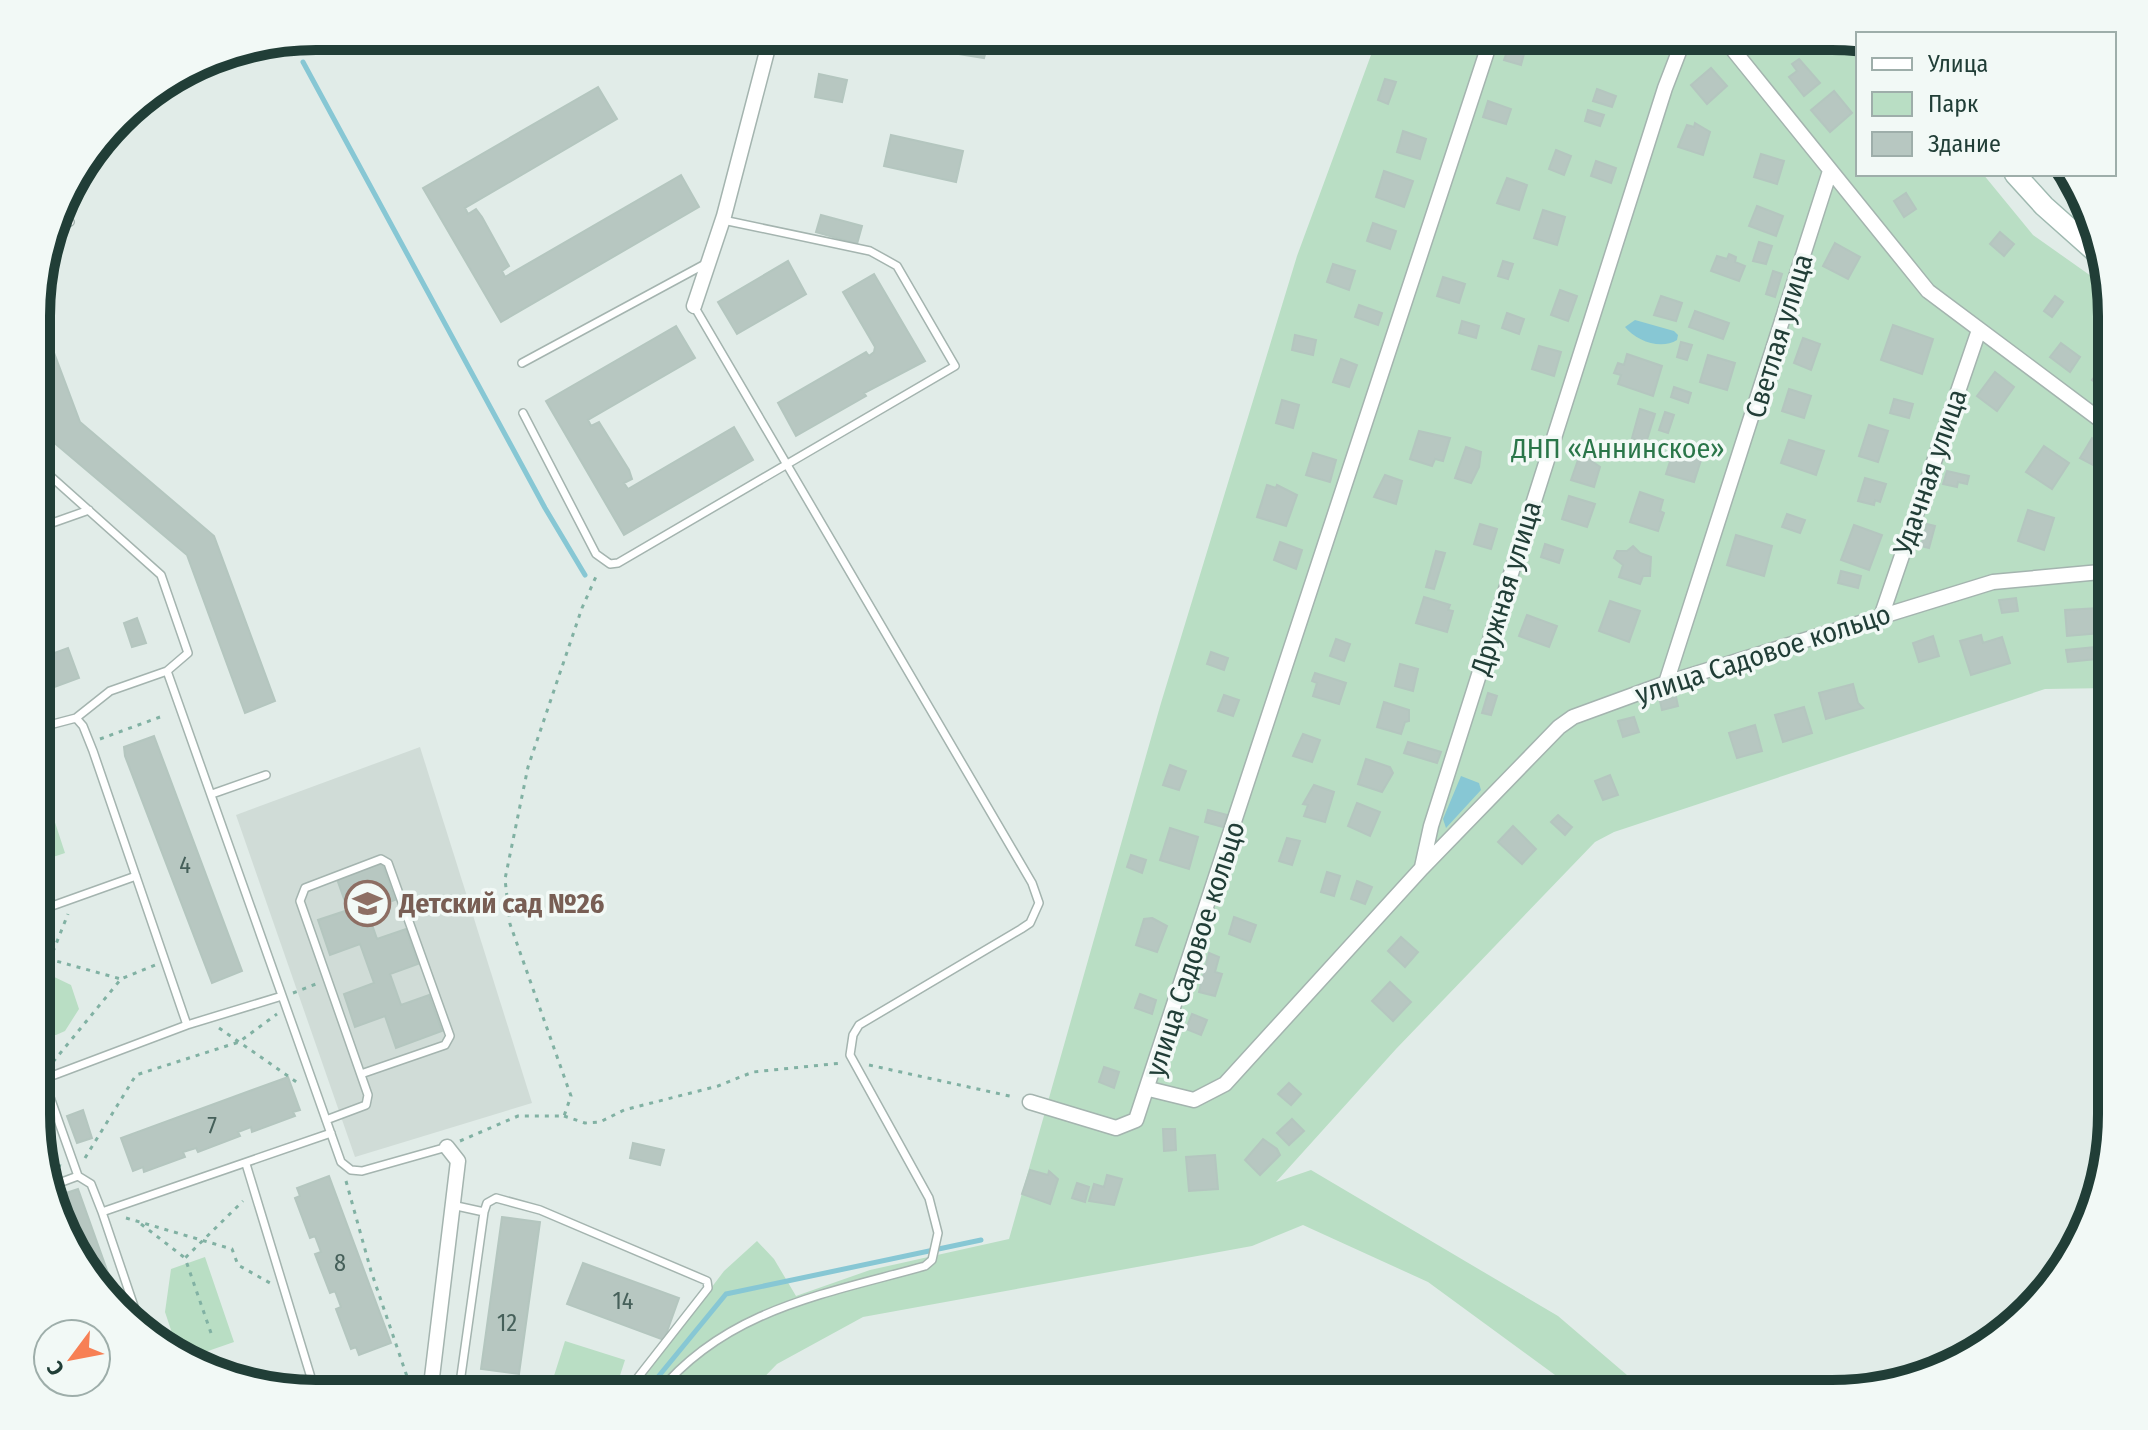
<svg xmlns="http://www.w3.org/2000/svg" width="2148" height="1430" font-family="'Fira Sans Condensed',sans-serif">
<rect width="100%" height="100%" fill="#e1ece8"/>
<!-- built -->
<path fill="#d0dcd7" d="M420,747L532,1103L355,1157L236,815Z"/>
<!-- green -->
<path fill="#b9dec4" d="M1378,36H1832L1858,40V174H1983L2033,235L2108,288L2111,298V688L2045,689L1614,832L1595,842L1396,1049L1276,1182L1311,1170L1558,1316L1648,1393L1581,1394L1428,1282L1303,1225L1252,1246L863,1317L777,1364L748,1394H631L724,1271L757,1241L774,1259L796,1296L870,1270L1009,1239L1161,703L1297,256Z
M50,807L65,853L38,862V811Z
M48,974L71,985L79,1009L65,1031L56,1035H38V1002Z
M205,1257L234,1342L185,1359L180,1357L165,1312L171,1269Z
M565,1341L625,1360L614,1394H601L553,1379Z"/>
<!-- water -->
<path fill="#87c7d4" d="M1635,320L1674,331L1678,335L1677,340C1661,350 1636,341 1625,327Z
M1461,776L1479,783L1481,790L1446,828L1443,819Z"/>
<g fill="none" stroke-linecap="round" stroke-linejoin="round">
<!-- stream -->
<path stroke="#87c7d4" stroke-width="5" d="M303,62L545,508L585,575
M644,1394L726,1294L981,1240"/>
</g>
<!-- building -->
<path fill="#b7c7c1" stroke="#b4c6bf" stroke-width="2" d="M949,36H990L984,58L946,52Z
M1457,36H1474L1469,51L1453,45Z
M1508,49L1524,54L1521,65L1504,60Z
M1799,59L1820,83L1804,96L1789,77L1797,71L1792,64Z
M1711,68L1727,86L1707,104L1691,85Z
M819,74L847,80L842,102L815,97Z
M1385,79L1396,82L1388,104L1378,100Z
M598,87L617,119L465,208L468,214L476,209L482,217L509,266L502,271L505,277L681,175L699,207L501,322L423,188Z
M1597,89L1616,96L1612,107L1593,101Z
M1834,91L1852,113L1830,132L1811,110Z
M1488,101L1511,109L1506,124L1483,117Z
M1588,110L1604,115L1600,126L1585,121Z
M1695,123L1710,132L1703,155L1678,147L1687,125L1694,127Z
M1403,131L1426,139L1420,159L1397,152Z
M891,135L963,151L956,182L884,166Z
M1556,150L1571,156L1564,175L1549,169Z
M1761,154L1784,161L1777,184L1754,177Z
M1596,161L1616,168L1611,183L1591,176Z
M1384,171L1413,181L1404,207L1376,197Z
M1507,178L1527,185L1519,210L1497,203Z
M1906,193L1916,209L1904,217L1894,201Z
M1757,206L1783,216L1776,236L1749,226Z
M1543,210L1565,217L1557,245L1534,238Z
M821,215L862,226L857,244L816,232Z
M1373,223L1396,231L1390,249L1367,241Z
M2000,232L2014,244L2004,256L1990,244Z
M1759,242L1772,246L1766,264L1753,261Z
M1835,243L1860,257L1848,279L1823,266Z
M1729,254L1736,257L1735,262L1745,266L1739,281L1711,271L1717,256L1727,259Z
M788,261L806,294L737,334L718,302Z
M1503,261L1513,264L1508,279L1498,276Z
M1333,264L1355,271L1349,290L1327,282Z
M1773,271L1782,274L1775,297L1766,294Z
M874,274L925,361L864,393L866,396L796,436L778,403L866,352L869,356L874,352L875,347L843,292Z
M1443,277L1465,284L1459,303L1437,296Z
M1560,290L1577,296L1568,321L1551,315Z
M1661,296L1682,303L1676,321L1654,315Z
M2055,296L2063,302L2052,317L2044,311Z
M1359,305L1382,313L1378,325L1355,317Z
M38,310L80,422L214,536L275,701L245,713L187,555L52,441L38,409Z
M1695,311L1729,323L1723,339L1689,327Z
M1507,313L1524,319L1519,334L1502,328Z
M1462,321L1479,326L1476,338L1459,333Z
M1893,325L1933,339L1922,374L1881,360Z
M676,326L695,358L588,420L591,426L599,422L629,470L632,479L624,483L628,489L734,427L753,460L624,535L546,401Z
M1295,335L1316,340L1313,355L1292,350Z
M1803,338L1820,344L1811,370L1794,363Z
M1681,342L1692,345L1687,360L1677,357Z
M2061,343L2080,357L2070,372L2050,357Z
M1539,346L1561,352L1554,376L1532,369Z
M1627,354L1662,366L1653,396L1618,384L1621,375L1614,373L1618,363L1624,365Z
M1708,355L1735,363L1727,390L1700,382Z
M1341,359L1357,365L1349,387L1333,382Z
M2106,362L2111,367V394L2092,380Z
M1995,372L2014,387L1997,411L1977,396Z
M1674,387L1691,393L1688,403L1671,397Z
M1789,389L1811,396L1804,418L1782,411Z
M1894,399L1913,404L1909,418L1890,413Z
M1282,400L1299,405L1293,428L1276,423Z
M1640,409L1655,414L1646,443L1632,438Z
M1665,412L1674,415L1668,433L1659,430Z
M1869,425L1888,431L1878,462L1859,456Z
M1419,431L1450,438L1443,461L1435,459L1432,466L1410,459Z
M2092,438L2104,445L2093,465L2080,458Z
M1789,440L1824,451L1816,475L1781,463Z
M1675,446L1703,454L1694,482L1666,474Z
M2044,446L2069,463L2052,489L2026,472Z
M1466,447L1481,452L1479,467L1471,483L1455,478Z
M1313,453L1336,460L1330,482L1306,475Z
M1586,457L1600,467L1594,487L1571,480L1578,460Z
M1947,471L1969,476L1967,484L1958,482L1957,487L1943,484Z
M1385,475L1402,481L1396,504L1374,497Z
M1865,478L1886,484L1880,502L1875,500L1874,505L1858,501Z
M1267,485L1276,488L1277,485L1297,495L1286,526L1257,517Z
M1640,492L1663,500L1660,511L1664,513L1658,531L1630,522Z
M1569,496L1595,504L1587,527L1562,519Z
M2028,510L2054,518L2044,550L2018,541Z
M1787,514L1805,520L1800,533L1782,527Z
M1480,524L1497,529L1491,549L1474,544Z
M1927,524L1935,526L1929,548L1921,546Z
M1854,525L1882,535L1869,570L1841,560Z
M1736,535L1772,546L1764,576L1727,565Z
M1280,542L1302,550L1296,569L1274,560Z
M1545,544L1563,550L1559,563L1541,557Z
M1633,546L1640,553L1651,557L1650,576H1643L1640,584L1619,577L1623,565L1614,558L1617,551H1627Z
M1436,551L1445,553L1434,589L1426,587Z
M1841,571L1861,576L1858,588L1838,583Z
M1424,597L1450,605L1448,610L1453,611L1447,632L1416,623Z
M2016,598L2018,611L2002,613L1999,600Z
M1610,601L1640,611L1629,642L1599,631Z
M2099,608L2101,633L2067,636L2065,610Z
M1527,615L1557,626L1549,647L1519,636Z
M137,618L146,643L132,647L124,623Z
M1981,635L1983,643L2002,637L2010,663L1971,675L1960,641Z
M1933,636L1939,656L1919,662L1913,643Z
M1336,639L1350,644L1344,661L1330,656Z
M2095,647L2096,659L2068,662L2066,650Z
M68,648L79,678L38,693V659Z
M1211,652L1228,658L1224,670L1207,664Z
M1400,664L1418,669L1413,691L1395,686Z
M1315,673L1346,683L1339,704L1313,696L1317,683L1312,681Z
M1853,684L1858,703L1863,708L1826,719L1819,693Z
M1488,693L1497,696L1491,715L1482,713Z
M1224,695L1239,700L1233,716L1218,711Z
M1676,697L1678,706L1662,710L1660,701Z
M1384,702L1409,710V721L1405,722L1401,734L1377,727Z
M1804,707L1812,733L1783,742L1775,715Z
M1634,717L1639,732L1623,737L1618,721Z
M1755,725L1762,751L1737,758L1729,733Z
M1303,734L1320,740L1312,762L1293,756Z
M154,736L242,971L212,983L125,756L124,747Z
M1408,742L1441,752L1437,763L1404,753Z
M1366,759L1390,767L1393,773L1382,792L1358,784Z
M1170,765L1186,771L1179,790L1163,785Z
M1610,775L1618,795L1603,800L1595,781Z
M1314,785L1334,792L1325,822L1304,816L1308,805L1303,804Z
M1357,803L1380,812L1370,836L1348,826Z
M1208,810L1227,815L1223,827L1205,822Z
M1558,815L1572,827L1565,835L1551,822Z
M1513,826L1536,849L1522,864L1498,842Z
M1170,828L1198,837L1189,869L1160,860Z
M1287,838L1300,841L1292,865L1279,861Z
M1131,855L1146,860L1142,873L1127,867Z
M382,863L395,900L367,910L377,939L406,929L418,964L390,974L401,1005L429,995L442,1031L396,1048L385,1016L355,1027L344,994L374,983L360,944L330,955L318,920L348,910L337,879Z
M1327,872L1340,876L1334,896L1321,892Z
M1357,881L1372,887L1365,904L1351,899Z
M1234,917L1256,925L1250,942L1229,934Z
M1152,918L1167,926L1157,952L1136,945L1144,919Z
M1401,937L1418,952L1405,967L1388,951Z
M1209,953L1219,957L1215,972L1222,974L1215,996L1199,992Z
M1390,982L1411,1002L1393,1021L1372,1001Z
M1140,994L1156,1000L1152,1014L1135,1008Z
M1192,1014L1207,1020L1201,1035L1186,1029Z
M1104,1067L1119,1072L1114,1088L1099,1082Z
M288,1077L300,1110L293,1112L295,1116L252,1132L251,1127L238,1132L240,1136L198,1152L196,1148L183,1152L185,1157L144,1172L143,1167L133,1171L121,1138Z
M1289,1083L1301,1094L1291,1105L1278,1094Z
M83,1110L92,1138L77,1143L67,1116Z
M1292,1119L1304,1131L1289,1145L1277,1133Z
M1163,1129H1175L1176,1150L1164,1151Z
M1263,1139L1277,1149L1280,1155L1260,1175L1245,1160Z
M633,1143L664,1150L660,1165L630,1158Z
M1215,1155L1218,1189L1189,1191L1186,1157Z
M1030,1170L1048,1175L1049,1171L1058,1179L1050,1204L1022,1194Z
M1107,1175L1122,1179L1114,1205L1089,1201L1094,1184L1104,1187Z
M329,1176L391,1343L359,1355L356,1347L351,1349L336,1309L341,1307L335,1291L330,1293L315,1254L321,1252L315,1236L310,1238L295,1198L300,1196L297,1188Z
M1077,1183L1089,1187L1085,1202L1072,1198Z
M78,1189L118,1301L74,1254L54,1197Z
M502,1217L540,1222L519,1374L481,1369Z
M583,1263L679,1298L664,1340L567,1304Z"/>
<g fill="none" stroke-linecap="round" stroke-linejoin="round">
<defs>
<path id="service" d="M54,228L70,222
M522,363L707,263
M523,413L596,554L610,564L618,563L955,366L897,266L870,251L723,220
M38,465L161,575L188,653L167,671
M38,528L89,510
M76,718L83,726L93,751L187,1025L282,996
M38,728L76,718L110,691L167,671L341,1162L351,1170L362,1171L447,1147
M212,794L266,775
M38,911L136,876
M326,1120L366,1105L368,1095L300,901L305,888L381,859L388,863L450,1036L445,1045L361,1074
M246,1164L316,1394
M51,1186L78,1176
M452,1205L484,1212
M102,1212L91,1184L78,1176L46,1086L49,1077L187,1025
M141,1327L102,1212L331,1133
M460,1383L521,1394
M452,1394L460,1383L484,1212L487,1203L496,1198L540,1210L707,1281L708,1288L625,1394
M657,1394C726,1309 825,1294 925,1266L932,1260L938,1233L929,1198L850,1055L853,1035L859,1025L1021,929L1030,923L1039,903L1032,883L694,306"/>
<path id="minor" d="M1722,36L1928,291L2111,428
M694,306L724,216L771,36
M1882,614L1979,330
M1666,683L1830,171
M1422,867L1431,826L1665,88L1685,36
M1149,1089L1194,1100L1225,1084L1422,868L1559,727L1573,717L1666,683L1993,582L2111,571
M1030,1102L1116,1128L1136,1120L1492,36
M430,1394L458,1161L447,1147"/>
<path id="secondary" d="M2015,174L2044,206L2098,254"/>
</defs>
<!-- service casing -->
<use href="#service" stroke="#a4b4af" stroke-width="10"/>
<!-- minor casing -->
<use href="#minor" stroke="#a4b4af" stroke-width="17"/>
<!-- secondary casing -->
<use href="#secondary" stroke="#9fb9b0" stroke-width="23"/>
<!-- path -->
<path stroke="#81b1a3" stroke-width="3" stroke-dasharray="4 6" stroke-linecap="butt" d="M100,739L160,717
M38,956L121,979
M38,989L68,914
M293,993L316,984
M219,1028L298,1083
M53,1062L121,979L155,965
M869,1065L1014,1097
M564,1116L585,1123L600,1122L624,1110L718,1086L753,1072L842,1063
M460,1141L518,1116H564L571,1096L510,924L505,879L528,767L582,608L598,572
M85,1158L136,1075L239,1042L277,1014
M41,1159L61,1166
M346,1181L371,1271L413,1394
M126,1218L232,1249L238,1265L270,1283
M141,1224L185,1258
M211,1333L185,1258L243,1201"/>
<!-- service -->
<use href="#service" stroke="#fff" stroke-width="7"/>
<!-- minor -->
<use href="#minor" stroke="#fff" stroke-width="14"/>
<!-- secondary -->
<use href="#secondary" stroke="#fff" stroke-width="20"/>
</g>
<!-- icons -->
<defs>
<symbol id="school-ring" viewBox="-11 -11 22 22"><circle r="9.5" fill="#f2f9f6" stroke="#8d6e63" stroke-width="1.5"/><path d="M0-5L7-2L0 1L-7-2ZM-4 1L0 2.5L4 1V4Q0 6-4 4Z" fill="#8d6e63"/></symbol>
</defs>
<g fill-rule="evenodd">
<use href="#school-ring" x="342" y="878" width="51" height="51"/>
</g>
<g text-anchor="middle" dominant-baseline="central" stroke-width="7" stroke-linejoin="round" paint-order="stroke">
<!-- number labels -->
<g font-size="24" fill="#46605a">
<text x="185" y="865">4</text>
<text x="212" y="1126">7</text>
<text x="340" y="1263">8</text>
<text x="623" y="1301">14</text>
<text x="507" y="1323">12</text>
</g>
<!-- street labels -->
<g font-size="28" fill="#213e37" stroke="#f2f9f6">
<text transform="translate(1779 336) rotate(-73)">Светлая улица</text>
<text transform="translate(1930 472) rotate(-71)">Удачная улица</text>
<text transform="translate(1506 588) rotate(-73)">Дружная улица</text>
<text transform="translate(1763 654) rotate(-18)">улица Садовое кольцо</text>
<text transform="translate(1195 949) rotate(-72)">улица Садовое кольцо</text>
</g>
<!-- park labels -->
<g font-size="28" fill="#2a7649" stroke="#f2f9f6">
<text x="1618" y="448">ДНП «Аннинское»</text>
</g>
<!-- education labels -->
<g font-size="28" font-weight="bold" fill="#785e54" stroke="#f2f9f6" text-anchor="start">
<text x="399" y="903">Детский сад №26</text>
</g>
</g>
<!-- crop -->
<path d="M0 0H2148V1430H0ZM316 50H1832A266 266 0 0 1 2098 316V1114A266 266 0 0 1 1832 1380H316A266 266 0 0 1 50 1114V316A266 266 0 0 1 316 50Z" fill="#f2f9f6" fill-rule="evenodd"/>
<path fill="none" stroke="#213e37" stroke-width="10" d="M316 50H1832A266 266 0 0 1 2098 316V1114A266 266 0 0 1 1832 1380H316A266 266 0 0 1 50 1114V316A266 266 0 0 1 316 50Z"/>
<!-- legend -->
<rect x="1856" y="32" width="260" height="144" fill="#f2f9f6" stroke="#9eaeaa" stroke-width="2"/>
<rect x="1872" y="58" width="40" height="12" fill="#ffffff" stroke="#9eaeaa" stroke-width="2"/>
<text x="1928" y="72" font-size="24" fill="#213e37">Улица</text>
<rect x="1872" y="92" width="40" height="24" fill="#b9dec4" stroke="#9eaeaa" stroke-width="2"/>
<text x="1928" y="112" font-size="24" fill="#213e37">Парк</text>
<rect x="1872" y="132" width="40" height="24" fill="#b7c7c1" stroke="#9eaeaa" stroke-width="2"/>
<text x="1928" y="152" font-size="24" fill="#213e37">Здание</text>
<!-- north arrow -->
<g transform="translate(72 1358) rotate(238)"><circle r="38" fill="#f2f9f6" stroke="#9eaeaa" stroke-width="2"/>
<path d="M0-6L14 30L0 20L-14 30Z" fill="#f78055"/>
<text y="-12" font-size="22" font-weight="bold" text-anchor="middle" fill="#213e37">С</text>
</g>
</svg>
